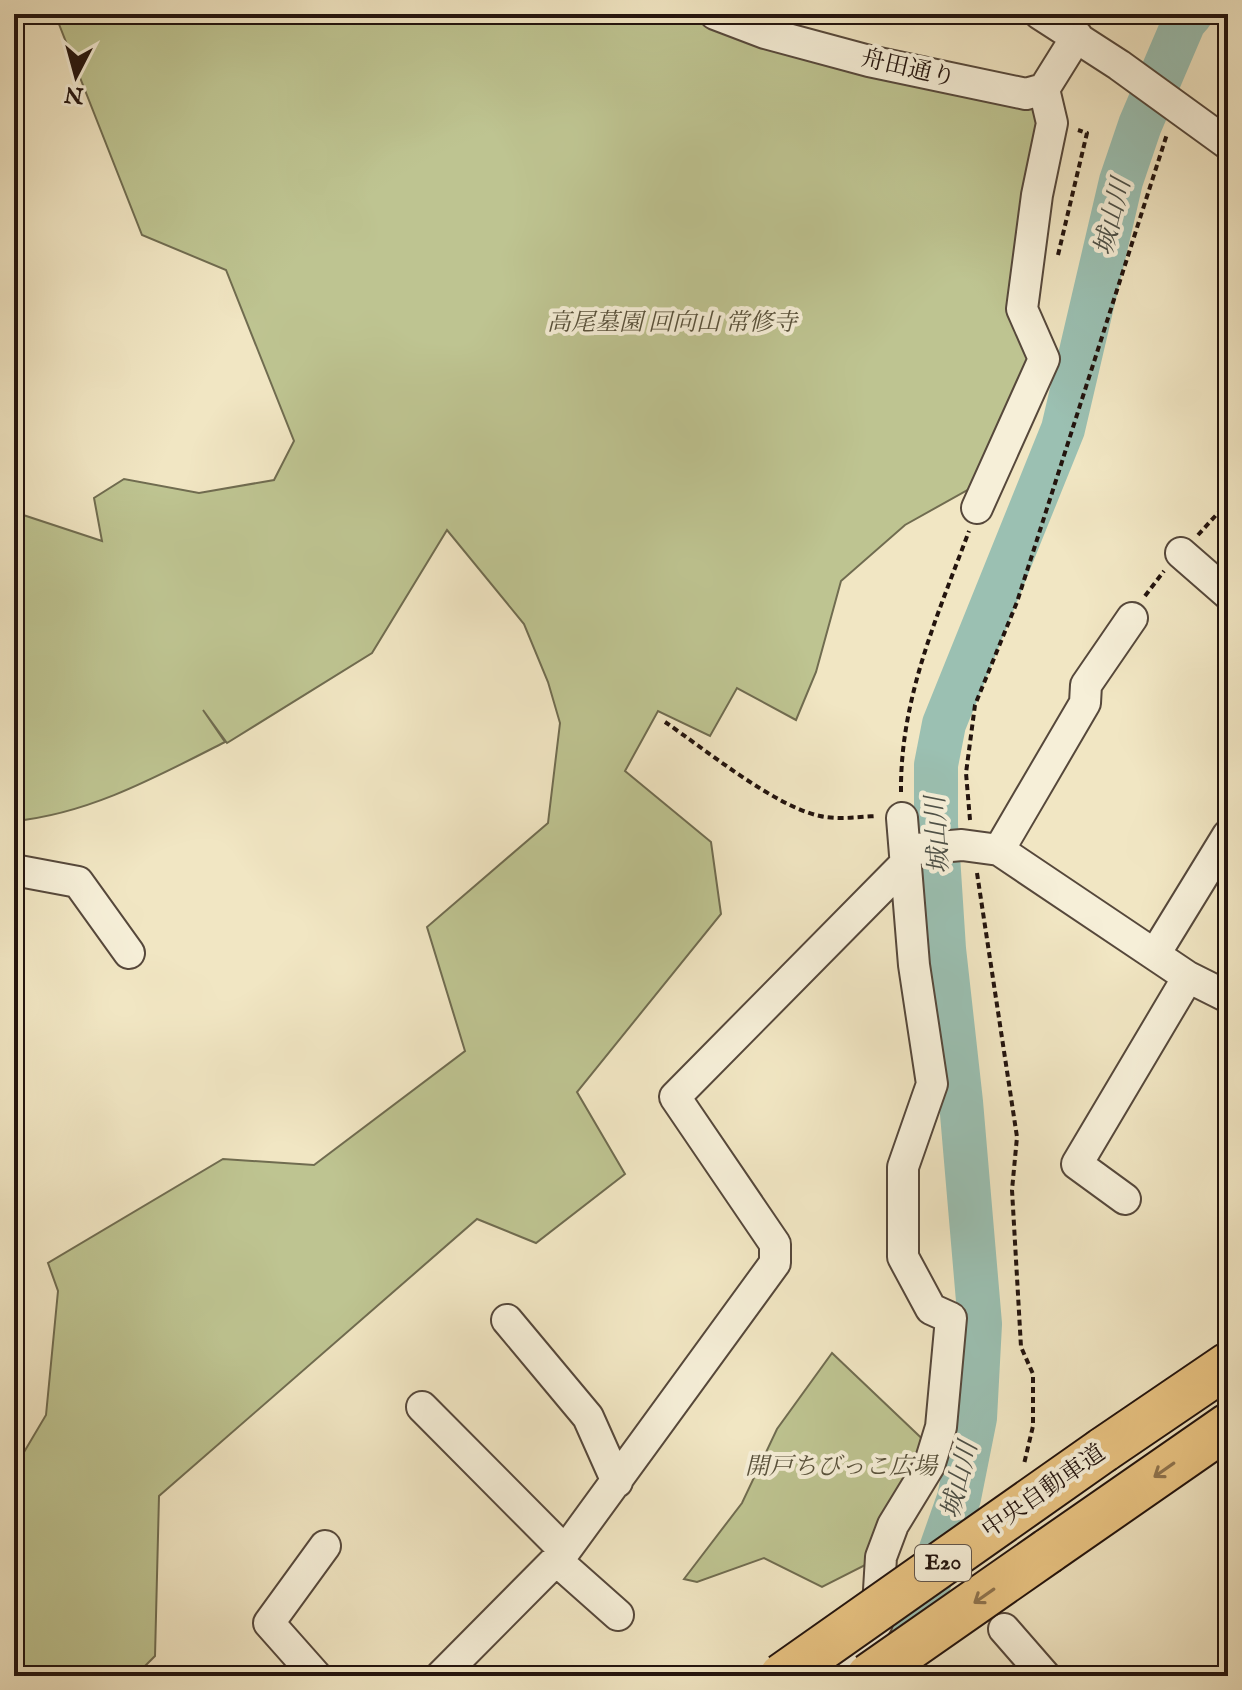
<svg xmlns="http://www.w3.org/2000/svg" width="1242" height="1690" font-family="'IM FELL English','Noto Serif JP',serif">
<rect width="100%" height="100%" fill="#f1e6c3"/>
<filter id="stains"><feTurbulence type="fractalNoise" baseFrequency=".0025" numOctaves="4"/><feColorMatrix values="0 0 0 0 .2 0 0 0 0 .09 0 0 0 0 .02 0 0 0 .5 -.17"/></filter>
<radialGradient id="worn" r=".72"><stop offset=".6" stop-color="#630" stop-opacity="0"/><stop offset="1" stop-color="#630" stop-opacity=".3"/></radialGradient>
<!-- green -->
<path fill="#bec491" stroke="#706c50" stroke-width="2" d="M55,14H715L1047,104L1027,207L1036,363L996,474L905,525L841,581L816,672L796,720L737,688L710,736L658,711L625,771L711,842L721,914L577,1092L625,1174L536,1243L477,1219L159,1496L155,1656L135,1676H14V1469L46,1415L58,1291L48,1263L223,1159L314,1165L465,1051L427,927L548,823L560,723L548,682L524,624L447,530L372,653L227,743L203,710L225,742C158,776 89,814 14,821V512L102,541L94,498L124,479L199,493L274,480L294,441L226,270L142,235Z
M832,1353L934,1450L881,1557L822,1587L764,1558L697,1582L684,1579L742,1503L777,1429Z"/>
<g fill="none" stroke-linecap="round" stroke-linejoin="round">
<!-- river -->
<path stroke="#9bc0b2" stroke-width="44" d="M873,1673L901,1633L928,1586L959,1498L975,1418L980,1324L961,1102L944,949L936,825V765L944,724L1063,429L1121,181L1140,125L1184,22L1191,14"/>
<defs>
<path id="minor" d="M715,14L765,33L869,61L1026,94L1044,89L1077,36
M1040,14L1119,65L1228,144
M977,508L1044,359L1022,309L1037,195L1052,123L1044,89
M1181,553L1228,594
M905,850L962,845L999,850L1188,977L1228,997
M999,850L1085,703L1086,685L1132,618
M14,870L78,882L129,953
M1155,954L1228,835
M1125,1199L1077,1164L1188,977
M507,1320L588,1417L617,1482
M422,1407L565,1551
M556,1560L618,1615
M1004,1629L1045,1676
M316,1676L269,1623L325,1546
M441,1676L565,1551L775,1263V1244L675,1097L905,864
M826,1676L860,1649L877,1623L881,1557L893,1525L929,1466L941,1427L951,1318L931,1309L903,1257V1167L932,1084L914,965L902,818"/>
<path id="highway" d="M1103,1450L1228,1365
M1048,1551L1228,1426"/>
</defs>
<!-- minor casing -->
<use href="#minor" stroke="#56483b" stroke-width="34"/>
<!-- highway casing -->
<use href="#highway" stroke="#23140e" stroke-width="48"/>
<!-- path -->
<path stroke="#23140e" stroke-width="4" stroke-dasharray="6 4" stroke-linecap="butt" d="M1058,255L1087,133L1078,130
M1198,535L1228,502
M1145,596L1164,571
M665,722C706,750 774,806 820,816C838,820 857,817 876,816
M901,792C900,699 937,617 969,531
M970,820L966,773L975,705L1017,602L1167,134
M977,873L1017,1137L1012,1190L1021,1347L1033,1374V1426L1024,1464"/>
<!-- minor -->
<use href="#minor" stroke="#f6efd8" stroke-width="30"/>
<!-- highway -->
<use href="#highway" stroke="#e8c382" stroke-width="44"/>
<defs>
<path id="highway-bridge" d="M782,1676L1103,1450
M869,1676L1048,1551"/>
</defs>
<!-- highway-bridge casing -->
<use href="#highway-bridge" stroke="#23140e" stroke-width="48" stroke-linecap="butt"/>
<!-- highway-bridge -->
<use href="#highway-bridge" stroke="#e8c382" stroke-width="44"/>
</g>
<!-- one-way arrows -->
<defs><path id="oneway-shaft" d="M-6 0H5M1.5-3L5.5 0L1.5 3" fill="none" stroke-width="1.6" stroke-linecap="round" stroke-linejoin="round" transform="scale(2)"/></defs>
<g stroke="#8f744e">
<use href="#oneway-shaft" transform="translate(1164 1470) rotate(145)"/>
<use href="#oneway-shaft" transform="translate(984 1596) rotate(145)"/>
</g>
<g text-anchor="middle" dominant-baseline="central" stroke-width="8" stroke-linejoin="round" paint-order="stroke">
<!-- shield labels -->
<rect fill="#f6efd8" stroke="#62564b" stroke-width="2" x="915" y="1545" width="56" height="36" rx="6"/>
<g font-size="22" font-weight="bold" fill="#23140e">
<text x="943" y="1563">E20</text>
</g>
<!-- street labels -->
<g font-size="24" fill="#23140e" stroke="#f6efd8">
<text transform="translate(908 69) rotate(13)">舟田通り</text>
<text transform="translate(1044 1492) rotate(-35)">中央自動車道</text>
</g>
<!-- park labels -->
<g font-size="24" font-style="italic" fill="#59523c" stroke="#f6efd8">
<text x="672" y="323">高尾墓園 回向山 常修寺</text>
<text x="841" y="1467">開戸ちびっこ広場</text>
</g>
<!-- water labels -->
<g font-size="26" font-style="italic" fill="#4d5047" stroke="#f6efd8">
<text transform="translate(1113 217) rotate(-76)">城山川</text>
<text transform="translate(938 835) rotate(-93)">城山川</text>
<text transform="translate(960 1480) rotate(-76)">城山川</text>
</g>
</g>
<!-- margin -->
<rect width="1242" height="1690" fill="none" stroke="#f1e6c3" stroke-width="48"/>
<rect x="16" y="16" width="1210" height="1658" fill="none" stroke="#23140e" stroke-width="4"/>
<rect x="24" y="24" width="1194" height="1642" fill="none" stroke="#23140e" stroke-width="2"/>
<!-- north arrow -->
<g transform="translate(76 76) rotate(186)" stroke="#f6efd8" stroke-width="6" paint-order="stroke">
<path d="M0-6L14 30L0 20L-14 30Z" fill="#23140e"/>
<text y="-12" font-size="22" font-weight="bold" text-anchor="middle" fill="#23140e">N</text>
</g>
<rect width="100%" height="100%" filter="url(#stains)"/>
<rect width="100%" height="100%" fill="url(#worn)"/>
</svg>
